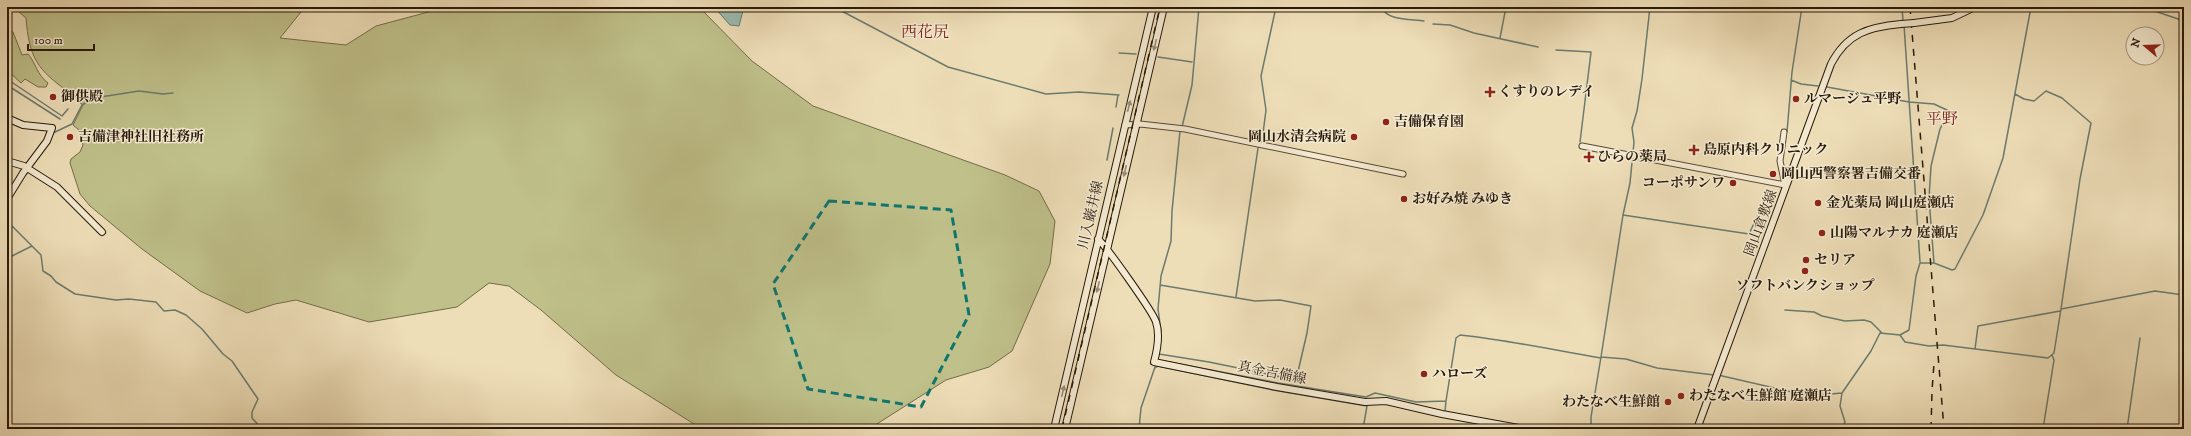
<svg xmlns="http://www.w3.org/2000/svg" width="2191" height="436" font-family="'IM FELL DW Pica','Noto Serif JP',serif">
<rect width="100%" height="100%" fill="#eedeb8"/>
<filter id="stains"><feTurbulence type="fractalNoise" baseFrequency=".005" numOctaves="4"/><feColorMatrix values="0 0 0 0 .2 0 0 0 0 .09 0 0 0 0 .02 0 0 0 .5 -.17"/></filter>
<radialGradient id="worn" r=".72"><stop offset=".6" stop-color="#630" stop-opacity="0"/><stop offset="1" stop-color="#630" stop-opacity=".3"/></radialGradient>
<!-- green -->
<path fill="#bfc08a" stroke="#736c4a" d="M7,7H305L280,38L346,45L376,26L447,7H699L752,61L813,106L1005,175L1039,191L1055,221L1050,264L1012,351L989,367L946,380L869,429H702L616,375L541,310L509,286L489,283L457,307L369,322L296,300L275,304L247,313L200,291L142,249L90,206L80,194L70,163L71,159L80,152L83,145L78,129L73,125L83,105C77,102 74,96 69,92C37,70 29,57 26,18L18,11L12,9L7,13Z
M7,19L10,31L13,32L22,55L28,54C36,63 37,75 48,83L46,87H38L25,79L21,83L7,70Z"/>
<!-- water -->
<path fill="#99bcb2" stroke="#6b7b6f" d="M714,7H744L739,26L730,25Z"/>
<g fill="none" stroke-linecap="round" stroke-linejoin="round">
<!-- stream -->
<path stroke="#6b7b6f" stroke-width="1.5" d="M834,7L948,67L1046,94L1079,92L1119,95
M1382,7C1386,21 1412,19 1424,21
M1902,7L1903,21
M2143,7L2184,21
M2182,21L2181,29L2184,41
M1433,24L1450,25L1474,33L1538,47
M1904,25L1920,262
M1500,38L1506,7
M1556,50L1591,52L1580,142
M1119,53L1136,54
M1158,57L1192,62
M7,79L62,116L68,109
M1791,80L1801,84L1818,86
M7,85L60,119
M1827,87L1909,102L1934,104L1949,111L1940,129L1931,166L1929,198L1934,263
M2015,94L2024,99L2034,101L2046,91L2062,98L2091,123L2080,179L2061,309L2155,291L2184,295
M1116,107L1118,95
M7,121L18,126L33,129
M1182,127L1192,85L1199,7
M1787,132L1792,72L1802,7
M53,133L72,124L82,105L94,98L139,91L163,94L173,93
M1262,141L1266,110L1261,76L1276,7
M1107,160L1113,128
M1623,215L1749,234L1766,198L1775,193
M7,221L41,255L43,271L51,276L56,282L75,294L116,300L129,299L156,302L164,311L175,310L186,315L202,329L223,354L232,361L258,399L252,412V418L262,429
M7,266L12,256L32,246
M1236,297L1258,148
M1785,310L1814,312L1822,316L1845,321L1864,320L1871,322L1881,332
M1161,331L1158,309L1161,276L1171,241L1172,211L1180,131
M1900,335L1905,342L1929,346L1943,345L2048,358L2054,353L2061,309
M1975,349L1978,326L2060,311
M1159,354L1209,362L1296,380L1307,333L1311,306L1280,300L1255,301L1160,285
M1601,357L1623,215L1630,183L1634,142L1632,128L1637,111L1642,79L1650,7
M1164,361L1278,383L1366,397L1375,393L1416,402L1446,401L1456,338L1460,335C1508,340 1554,350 1601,358
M1155,368L1158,366L1273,390L1367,406L1363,429
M1718,375L1796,393L1819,395L1842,393
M1445,411L1446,401
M1139,429L1141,408L1155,367
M1591,429V417L1601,357L1626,359L1657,368L1714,375
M1842,429L1845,422L1840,406L1842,393L1871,351L1880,333L1900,335L1909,330L1916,276L1920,263H1934L1952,270L1955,269L1983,215L2003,158L2031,7
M2043,429L2054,360L2052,355
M2127,429L2140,338"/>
<defs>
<path id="tertiary" d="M1125,125L1140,124L1185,129L1403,174
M1582,146L1785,185L1780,161L1784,132"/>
<path id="secondary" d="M1914,23L1952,18L1975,7
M7,118L23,125L52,128L47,141L23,173L7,199
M7,161L24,166L57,187L102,232
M1098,239C1106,246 1153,312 1156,322C1160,334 1157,351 1154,362L1277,387L1365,402L1386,401L1442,414L1524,429
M1054,429L1153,7
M1065,429L1164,7
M1697,429L1831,64C1847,33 1869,27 1901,24"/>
</defs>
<!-- tertiary casing -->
<use href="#tertiary" stroke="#594a36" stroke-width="7"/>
<!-- secondary casing -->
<use href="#secondary" stroke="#27190a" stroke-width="8"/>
<!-- tertiary -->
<use href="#tertiary" stroke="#f4ead1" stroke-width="5"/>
<!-- secondary -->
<use href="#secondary" stroke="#f4ead1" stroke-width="6"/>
<!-- rail -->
<path stroke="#27190a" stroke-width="1.5" stroke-dasharray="7 7" stroke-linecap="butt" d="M1910,7L1944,429
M1062,429L1160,7
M1931,429L1932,391L1934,363"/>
<defs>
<path id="secondary-bridge" d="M1901,24L1914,23"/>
</defs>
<!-- secondary-bridge casing -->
<use href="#secondary-bridge" stroke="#27190a" stroke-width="8" stroke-linecap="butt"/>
<!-- secondary-bridge -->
<use href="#secondary-bridge" stroke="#f4ead1" stroke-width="6"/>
</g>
<!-- one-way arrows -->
<defs><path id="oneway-solid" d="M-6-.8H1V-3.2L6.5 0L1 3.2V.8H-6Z"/></defs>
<g fill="#988c77">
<use href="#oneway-solid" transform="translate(1155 45) rotate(103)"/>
<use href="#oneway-solid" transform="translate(1129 106) rotate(-76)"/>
<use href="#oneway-solid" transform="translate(1125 171) rotate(103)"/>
<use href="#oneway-solid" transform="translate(1098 287) rotate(103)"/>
<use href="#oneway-solid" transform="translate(1063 391) rotate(-77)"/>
</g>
<!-- marked area -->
<path fill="none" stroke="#0f766e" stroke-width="3" stroke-dasharray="8 5" stroke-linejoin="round" d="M829,201L951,210L969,315L921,407L808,389L773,284Z"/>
<!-- markers -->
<g fill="#8f2418" stroke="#f4ead1" stroke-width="1.5">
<path d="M1488 86h4v4h4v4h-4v4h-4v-4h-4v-4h4z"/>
<circle cx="53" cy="97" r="4"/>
<circle cx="1796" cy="99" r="4"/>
<circle cx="1386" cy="122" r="4"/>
<circle cx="70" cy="137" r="4"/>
<circle cx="1354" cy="137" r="4"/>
<path d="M1692 144h4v4h4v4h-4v4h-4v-4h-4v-4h4z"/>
<path d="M1587 151h4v4h4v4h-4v4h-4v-4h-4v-4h4z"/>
<circle cx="1773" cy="174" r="4"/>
<circle cx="1733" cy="183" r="4"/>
<circle cx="1404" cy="199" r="4"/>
<circle cx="1818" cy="203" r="4"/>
<circle cx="1822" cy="233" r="4"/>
<circle cx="1806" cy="260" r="4"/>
<circle cx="1805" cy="271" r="4"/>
<circle cx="1424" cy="374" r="4"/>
<circle cx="1681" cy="396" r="4"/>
<circle cx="1668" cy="402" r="4"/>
</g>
<g text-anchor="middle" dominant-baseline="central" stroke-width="3" stroke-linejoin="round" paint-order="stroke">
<!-- poi labels -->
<g font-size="14" font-weight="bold" fill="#27190a" stroke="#f4ead1" text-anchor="start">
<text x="1498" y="92">くすりのレデイ</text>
<text x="61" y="97">御供殿</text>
<text x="1804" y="99">ルマージュ平野</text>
<text x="1394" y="122">吉備保育園</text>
<text x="78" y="137">吉備津神社旧社務所</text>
<text x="1346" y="137" text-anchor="end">岡山水清会病院</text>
<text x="1703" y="150">島原内科クリニック</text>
<text x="1597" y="157">ひらの薬局</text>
<text x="1781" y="174">岡山西警察署吉備交番</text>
<text x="1725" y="183" text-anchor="end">コーポサンワ</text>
<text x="1412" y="199">お好み焼 みゆき</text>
<text x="1826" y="203">金光薬局 岡山庭瀬店</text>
<text x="1830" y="233">山陽マルナカ 庭瀬店</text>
<text x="1814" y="260">セリア</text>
<text x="1805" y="286" text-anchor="middle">ソフトバンクショップ</text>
<text x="1432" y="374">ハローズ</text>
<text x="1689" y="396">わたなべ生鮮館 庭瀬店</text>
<text x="1660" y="402" text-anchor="end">わたなべ生鮮館</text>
</g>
<!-- street labels -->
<g font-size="14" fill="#27190a" stroke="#f4ead1">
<text transform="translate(1091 215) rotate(-77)">川入巌井線</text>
<text transform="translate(1761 223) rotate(-70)">岡山倉敷線</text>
<text transform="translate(1272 373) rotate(11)">真金吉備線</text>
</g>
<!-- quarter labels -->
<g font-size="16" fill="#7a1f14" stroke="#f4ead1">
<text x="925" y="32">西花尻</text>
<text x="1942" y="119">平野</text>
</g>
</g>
<!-- margin -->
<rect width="2191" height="436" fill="none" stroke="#eedeb8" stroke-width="24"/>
<rect x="8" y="8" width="2175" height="420" fill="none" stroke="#27190a" stroke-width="2"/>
<rect x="12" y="12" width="2167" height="412" fill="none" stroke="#27190a"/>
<!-- north arrow -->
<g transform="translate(2145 46) rotate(289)"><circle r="19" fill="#f4ead1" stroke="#a29681"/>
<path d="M0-3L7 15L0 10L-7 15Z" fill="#8f2418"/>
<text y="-6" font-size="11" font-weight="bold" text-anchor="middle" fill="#27190a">N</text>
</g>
<!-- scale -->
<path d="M28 44v6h66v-6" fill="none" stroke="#27190a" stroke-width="2"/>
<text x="34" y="44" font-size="12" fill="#27190a" stroke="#f4ead1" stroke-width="3" paint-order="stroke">100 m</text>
<rect width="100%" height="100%" filter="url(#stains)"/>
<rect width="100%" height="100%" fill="url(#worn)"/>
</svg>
